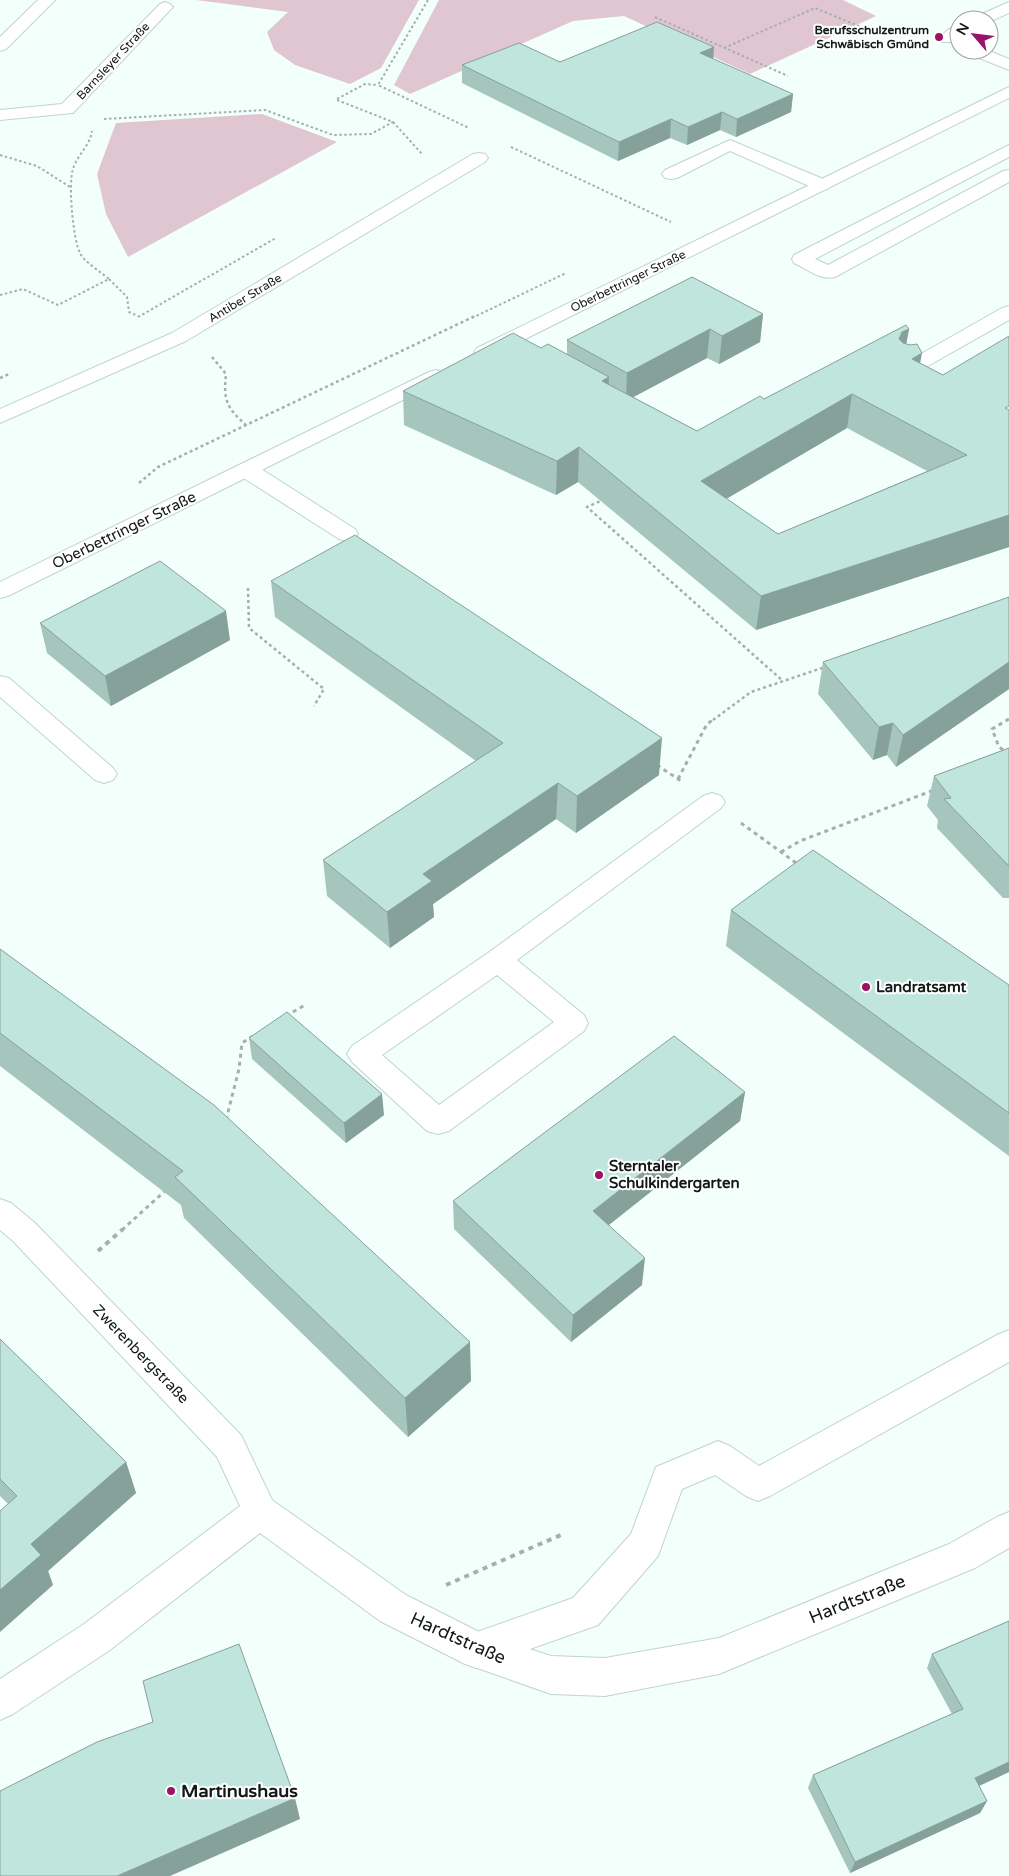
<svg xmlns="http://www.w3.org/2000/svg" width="1009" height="1876" font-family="'Varela Round',sans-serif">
<rect width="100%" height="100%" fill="#f2fffb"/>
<!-- green -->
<path fill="#dfc6d1" d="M196,0H419L381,68L350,84L295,65L274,50L267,32L288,12Z
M439,0H843L876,16L750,74L624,16L573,21L410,94L394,85Z
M262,114L337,142L128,257L106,214L97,174L116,123Z"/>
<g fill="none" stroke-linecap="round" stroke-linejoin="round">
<defs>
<path id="service" d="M1009,2V13L989,22V20H973L975,17Z
M959,25V38L953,42H941L939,39C944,32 951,27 959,25Z
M965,50H987L1009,59V70L967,53Z
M730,140L828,181L831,185L828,189L822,190L816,189L730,151L677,178L671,179L665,178L662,174L665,170Z
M1009,145V157L815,259L828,265L1003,171L1009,170V182L835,277C821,281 807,269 794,263L792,259L794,255Z
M0,676L9,678L113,768L117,774L113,780L104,783L95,780L0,697Z
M712,793L721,796L725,802L721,808L517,960L584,1015L588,1023L584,1031L449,1131L438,1134L427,1131L352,1062L347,1054L352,1046L488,953L703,796ZM497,975L554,1022L439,1105L382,1055Z
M1009,1330V1362L770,1496L758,1501L746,1496L715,1475L682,1489L658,1556L598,1625L476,1668L463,1663L458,1650L463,1637L573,1598L631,1534L656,1467L718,1441L730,1446L759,1466L997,1335Z"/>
<path id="minor" d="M38,0H55L6,49L0,51V37Z
M165,2L170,4L173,7L170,10L73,113L0,120V110L62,104L160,4Z
M479,153L485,154L488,158L485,162L186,341L0,423V409L172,333L473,154Z
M1009,306V320L912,375L905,377L898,375L895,371L898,367L1002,308Z
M247,464L255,465L355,529L358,534L355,539L347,541L339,539L239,475L236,470L239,465Z
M0,1199L11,1203L35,1223L241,1435L272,1500L406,1595L483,1634L551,1656L605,1658L719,1638L949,1544L997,1517L1009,1512V1548L975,1568L719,1674L605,1696L551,1694L463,1663L380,1621L260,1533L110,1650L13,1714L0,1720V1679L84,1624L240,1506L217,1457L13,1241L0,1230Z"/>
<path id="tertiary" d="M1009,87V98L491,356L484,358L477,356L474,352L477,348Z
M436,370L443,372L446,376L443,380L8,596L0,598V582L429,372Z"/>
</defs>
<!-- service casing -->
<use href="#service" stroke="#c0d4cf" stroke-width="2"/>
<!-- minor casing -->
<use href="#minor" stroke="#c0d4cf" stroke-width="2"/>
<!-- tertiary casing -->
<use href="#tertiary" stroke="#c0d4cf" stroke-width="2"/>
<!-- path-far3 -->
<path stroke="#a5b0ad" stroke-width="2" stroke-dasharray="2.5 2.5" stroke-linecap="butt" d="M428,0L378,85L469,128
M655,17L788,76
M724,48L815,8L878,34
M337,99L365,84L378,85
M337,100L393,122L422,154
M104,119L265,110L333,135L371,134L393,122
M511,147L671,222
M0,155L37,166L70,187
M109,279L127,297L129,312L138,316
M0,295L23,289L58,305L109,279C102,273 83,261 80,253C73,240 68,183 73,169C77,155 90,146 92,131
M138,317L276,238
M472,318L566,273"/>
<!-- path-far2 -->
<path stroke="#a5b0ad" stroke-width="2.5" stroke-dasharray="3 3" stroke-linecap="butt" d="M212,357L226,374C223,401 227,408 247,426
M0,378L11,373
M139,483L158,467L475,316
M605,499L587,507L783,681
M248,588L249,628L324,689L314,706
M713,720L751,692L825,667"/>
<!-- path-far1 -->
<path stroke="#a5b0ad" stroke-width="3" stroke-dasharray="4 4" stroke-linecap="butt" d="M1009,719L992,729L999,747L1009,754
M657,765L681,781
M678,779L707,724L714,719
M741,823L799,865
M781,852L800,841L934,790
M286,1016L305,1005
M226,1120L239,1069L242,1043L253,1036
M122,1230L166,1190"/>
<!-- path -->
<path stroke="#a5b0ad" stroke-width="4" stroke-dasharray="5 5" stroke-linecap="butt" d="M98,1251L123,1229
M446,1585L563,1534"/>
<!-- service -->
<use href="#service" fill="#fff" fill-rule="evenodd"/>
<!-- minor -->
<use href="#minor" fill="#fff" fill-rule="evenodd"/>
<!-- tertiary -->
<use href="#tertiary" fill="#fff" fill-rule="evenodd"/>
</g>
<!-- wall -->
<path fill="#a5c5bd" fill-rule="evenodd" d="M713,59L793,94L791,112L736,137L720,130L687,145L670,138L618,161L462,83V65Z
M763,314L760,342L719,364L707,358L633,397L697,431L909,329L906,344L920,363L943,375L1009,547L756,630L578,482L556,495L404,425L403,391L541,348L567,354V340ZM847,428L927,471L778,534L726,499Z
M271,581L659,775L576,833L556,819L433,904L434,917L390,948L327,896L323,860L476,761L275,617Z
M1009,597V689L896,767L887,755L873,760L818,694L823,662Z
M40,623L230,640L111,706L47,653Z
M1009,748V898H1003L937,828L938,820L927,806L934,776Z
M731,910L1009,985V1156L726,946Z
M0,949L471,1381L408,1437L184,1218L181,1205L0,1066Z
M249,1038L384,1115L346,1143L252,1059Z
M745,1092L740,1121L609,1225L642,1285L571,1342L454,1229L453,1201Z
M0,1339L126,1462L136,1493L48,1571L53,1585L8,1504L0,1496Z
M1009,1621V1772L979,1786L987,1801L980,1813L850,1873L808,1788L813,1775L952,1714L927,1668L932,1654Z"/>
<!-- shaded-wall -->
<path fill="#86a09a" d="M714,47L713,65L700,53Z
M793,94L791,112L736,137L737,119Z
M722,112L720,130L687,145L688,127Z
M671,119L670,138L618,161L619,142Z
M763,314L760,342L719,364L722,336Z
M710,329L707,358L626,401L627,373Z
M909,329L903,362L899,339L902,332Z
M922,353L916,386L912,359Z
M609,377L607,411L602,381Z
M852,394L847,428L697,516L701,481Z
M579,447L578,482L556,495L557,461Z
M1009,515V547L756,630L761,596Z
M226,611L230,640L111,706L105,676Z
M1009,662V689L896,767L903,735Z
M893,723L887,755L873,760L879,727Z
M662,738L659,775L576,833L577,796Z
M558,783L556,819L433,904L434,917L390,948L387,912L423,874Z
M745,1092L740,1121L591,1239L593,1211Z
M382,1094L384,1115L346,1143L344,1123Z
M645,1258L642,1285L571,1342L573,1315Z
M470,1342L471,1381L408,1437L405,1398Z
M126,1462L136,1493L48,1571L53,1585L0,1632V1590L31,1544Z
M1009,1762V1772L968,1791L975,1778Z
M295,1798L300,1819L170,1876H117Z
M987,1801L980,1813L850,1873L855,1862Z"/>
<!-- building -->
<path fill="#c0e5dc" stroke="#86a09a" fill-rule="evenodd" d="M657,22L714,47L700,53L793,94L737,119L722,112L688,127L671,119L619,142L462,65L519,43L560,62Z
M692,277L763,314L722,336L710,329L627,373L567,340Z
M906,325L909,329L902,332L899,339L903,343L910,345L917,344L922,353L912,359L943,375L1009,336V406L1005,408L1009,410V515L761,596L579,447L557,461L403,391L513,333L541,348L548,344L609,377L602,381L697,431L760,396L764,399ZM852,394L967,455L778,534L701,481Z
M355,535L662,738L577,796L558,783L423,874L432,881L387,912L323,860L503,743L271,581Z
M160,561L226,611L105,676L40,623Z
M1009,597V662L903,735L893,723L879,727L823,662Z
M1009,748V866L944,799L951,798L934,776Z
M813,850L1009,985V1113L731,910Z
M0,949L214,1105L470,1342L405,1398L175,1177L183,1171L0,1033Z
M287,1012L382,1094L344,1123L249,1038Z
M674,1036L745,1092L593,1211L645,1258L573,1315L453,1201Z
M0,1339L126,1462L31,1544L41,1555L0,1590V1511L17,1496L0,1479Z
M1009,1621V1762L975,1778L987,1801L855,1862L813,1775L963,1709L932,1654Z
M239,1644L295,1798L117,1876H0V1791L97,1742L153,1722L143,1681Z"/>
<!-- markers -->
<g fill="#991366" stroke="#fff" stroke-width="2">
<circle cx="939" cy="37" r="5"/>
<circle cx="866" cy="987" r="5"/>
<circle cx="599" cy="1175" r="5"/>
<circle cx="171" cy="1791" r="5"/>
</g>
<g text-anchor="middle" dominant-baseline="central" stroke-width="4" stroke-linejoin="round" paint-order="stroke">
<!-- far-poi labels -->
<g font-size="12" font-weight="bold" fill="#121917" stroke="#fff" text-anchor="end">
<text x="929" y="30">Berufsschulzentrum<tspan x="929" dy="14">Schwäbisch Gmünd</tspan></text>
</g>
<!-- far-street labels -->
<g font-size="12" fill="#121917" stroke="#fff">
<text transform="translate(113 61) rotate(-47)">Barnsleyer Straße</text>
<text transform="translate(628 281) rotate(-26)">Oberbettringer Straße</text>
<text transform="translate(245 298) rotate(-31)">Antiber Straße</text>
</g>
<!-- street labels -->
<g font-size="15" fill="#121917" stroke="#fff">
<text transform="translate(124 530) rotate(-26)">Oberbettringer Straße</text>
<text transform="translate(141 1354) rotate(46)">Zwerenbergstraße</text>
</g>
<!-- poi labels -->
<g font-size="15" font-weight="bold" fill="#121917" stroke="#fff" text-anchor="start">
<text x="876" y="987">Landratsamt</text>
<text x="609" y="1166">Sterntaler<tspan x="609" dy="17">Schulkindergarten</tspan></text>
</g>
<!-- near-street labels -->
<g font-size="18" fill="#121917" stroke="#fff">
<text transform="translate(857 1599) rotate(-22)">Hardtstraße</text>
<text transform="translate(458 1638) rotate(24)">Hardtstraße</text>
</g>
<!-- near-poi labels -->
<g font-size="18" font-weight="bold" fill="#121917" stroke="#fff" text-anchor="start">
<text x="181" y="1791">Martinushaus</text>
</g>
</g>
<!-- north arrow -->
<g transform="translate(974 35) rotate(298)"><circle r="24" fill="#ffffff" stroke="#a0a3a2"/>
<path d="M0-4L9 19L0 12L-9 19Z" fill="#991366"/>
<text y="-8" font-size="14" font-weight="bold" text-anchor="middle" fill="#121917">N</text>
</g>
</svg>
